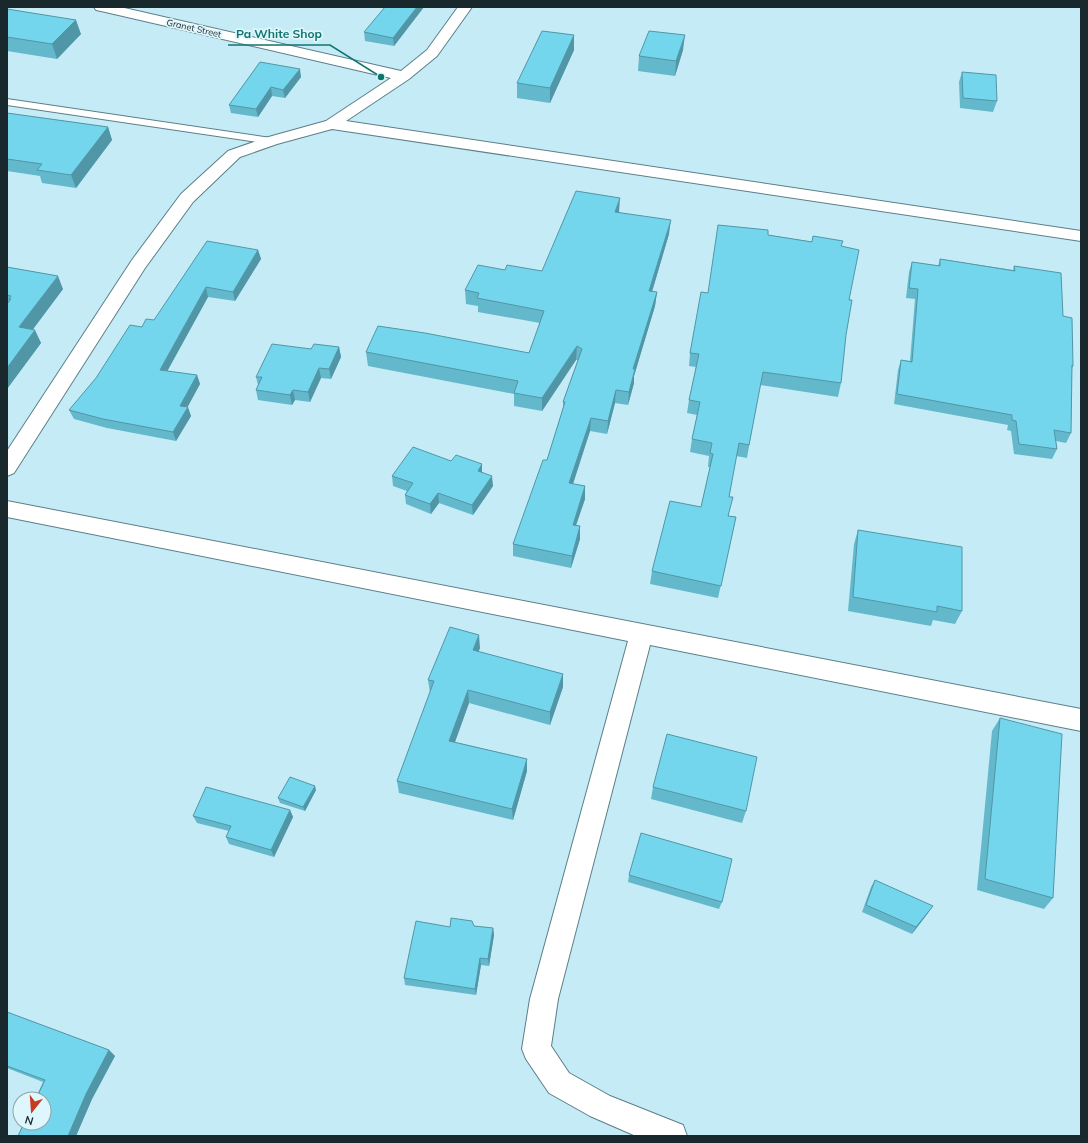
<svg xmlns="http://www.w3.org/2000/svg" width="1088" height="1143" font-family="Mulish,sans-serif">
<rect width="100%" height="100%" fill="#c5ecf6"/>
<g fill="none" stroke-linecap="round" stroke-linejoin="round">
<defs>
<path id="service" d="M7,99L271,138L276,141L271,144L7,105Z"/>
<path id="minor" d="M94,7H120L401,71L427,50L458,7H472L437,56L409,79L346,121L1081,231V241L332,129L277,144L240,157L193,202L145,268L14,473L7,476V451L132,260L181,194L228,151L265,138L326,121L391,78L101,11L96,10Z
M7,501L1081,709V731L650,645L558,999L551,1046L569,1073L610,1096L683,1125L687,1136H636L590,1116L549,1093L526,1059L522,1049L530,999L628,641L7,517Z"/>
</defs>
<!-- service casing -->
<use href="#service" stroke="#5b7f88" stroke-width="2"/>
<!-- minor casing -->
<use href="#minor" stroke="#5b7f88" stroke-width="2"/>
<!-- service -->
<use href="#service" fill="#fff" fill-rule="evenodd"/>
<!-- minor -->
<use href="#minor" fill="#fff" fill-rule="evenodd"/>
</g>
<!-- wall -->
<path fill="#64b8cc" d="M424,7L394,46L365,41L364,32Z
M7,9L81,34L57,59L7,51Z
M574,35V50L550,103L517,98V83Z
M683,50L675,76L638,71L639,56Z
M260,62L301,77L285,98L272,96L258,117L231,113L229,105Z
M962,72L997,101L993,112L960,108L959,82Z
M7,113L108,127L112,140L76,188L42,183L40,176L7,171Z
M619,212L669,234L652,292H657L655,306L634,376V383L628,405L615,403L607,434L590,431L573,484L585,486V499L576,525L580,526V539L571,568L513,556V544L547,460L563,408V402L578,360H576L542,411L514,406V394L368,366L366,352L529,353L540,323L478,312V306L466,304L465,290L505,270L542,271Z
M768,235L841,246L849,300L841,383L838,397L760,385L747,458L736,456L729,497V516L736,517L718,598L650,584L652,571L701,507L710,467H708L709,456L690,452L692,439L697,415L687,413L689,400L696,367L689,366L690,353L708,293Z
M258,250L261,259L235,301L208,297L167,371L197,375L200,384L187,407L191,416L176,441L107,428L74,419L69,410L142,327L154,320Z
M940,259L1013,270L1014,266L1063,316L1073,366L1072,369L1071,433L1066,443L1056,441L1057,449L1052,459L1014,454L1011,431L1007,430L1008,425L894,404L898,370L901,360L910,361L915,299L906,298L909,272L912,262L938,266Z
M7,267L63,289L33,329L41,343L7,389Z
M339,347L341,357L331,379L321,378L310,402L295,400L292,405L258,400L256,390L258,385L256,377L311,349Z
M451,461L482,464V472L493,486L473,515L439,503L431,514L406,504L405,495L407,491L393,486L392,476Z
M858,530L962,611L955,624L933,620L931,626L848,611L854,544Z
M480,648L478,652L563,674V687L550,725L469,703L455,742L527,759V771L513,820L399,793L397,781L430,693L428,680Z
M1000,718L1053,898L1044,909L977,890L992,731Z
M653,787L746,811L742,823L651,799Z
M316,790L305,811L280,803L278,798Z
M290,810L293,817L274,857L229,844L226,837L229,831L197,823L193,816Z
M629,875L722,902L719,909L628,882Z
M875,880L928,913L912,934L862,912L871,887Z
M474,926L493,928L494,935L489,966L481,965L476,995L405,985L404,978L450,927Z
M7,1012L109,1050L115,1056L92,1099L76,1136H18L43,1082L7,1068Z"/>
<!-- shaded-wall -->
<path fill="#5196a6" d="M417,7H424L394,46L393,38Z
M76,20L81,34L57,59L52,44Z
M574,35V50L550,103V88Z
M685,35L683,50L675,76L676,61Z
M300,69L301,77L285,98L283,90Z
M271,87L272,96L258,117L256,109Z
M108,127L112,140L76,188L71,175Z
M620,198L619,212L614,225L615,212Z
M671,220L669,234L648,305L649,291Z
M258,250L261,259L235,301L233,292Z
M58,276L63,289L25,340L19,327Z
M206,287L208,297L163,379L160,370Z
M657,292L655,306L634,376V383L628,405L629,392L633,369Z
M35,330L41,343L7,389V368Z
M577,346L576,360L542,411V398Z
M339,347L341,357L331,379L329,369Z
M319,368L321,378L310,402L308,392Z
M197,375L200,384L186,410L188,407L191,416L176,441L173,432L180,406Z
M293,390L295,400L292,405L290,395Z
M616,390L615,403L607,434L608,421Z
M591,418L590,431L569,496V483Z
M482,464V474L478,471Z
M492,476L493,486L473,515L472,505Z
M585,486V499L572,537L573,525Z
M438,493L439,503L431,514L430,504Z
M580,526V539L571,568L572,556Z
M479,635L480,648L474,663L473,650Z
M563,674V687L550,725V712Z
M468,690L469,703L451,753L449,741Z
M527,759V771L513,820L512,809Z
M315,786L316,790L305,811L303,807Z
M290,810L293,817L274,857L271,850Z
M933,906L928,913L912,934L916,927Z
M493,928L494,935L489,966L488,959Z
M480,958L481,965L476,995L475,989Z
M109,1050L115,1056L92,1099L76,1136H68L86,1094Z"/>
<!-- building -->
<path fill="#74d6ed" stroke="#5196a6" d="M385,7H417L393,38L364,32Z
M7,9L76,20L52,44L7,37Z
M542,31L574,35L550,88L517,83Z
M649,31L685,35L676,61L639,56Z
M260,62L300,69L283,90L271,87L256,109L229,105Z
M962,72L996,75L997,101L963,98Z
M7,113L108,127L71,175L37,170L42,164L7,159Z
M576,191L620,198L615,212L671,220L649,291L657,292L633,369H635L629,392L616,390L608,421L591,418L569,483L585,486L573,525L580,526L572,556L513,544L543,460H547L565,402H563L582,349L577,346L542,398L514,393L518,381L366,352L378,326L425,333L529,353L544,311L477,298L479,293L465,290L478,265L505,270L507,265L542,271Z
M718,225L768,230V235L812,242L813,236L843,241L841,246L859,250L849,300H852L846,335L841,383L763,372L749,445L739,443L729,497H733L728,516L736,517L721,586L652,571L670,501L701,507L713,454L710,453L712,443L692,439L700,402L689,400L699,354L690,353L701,292L708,293Z
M207,241L258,250L233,292L206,287L160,370L197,375L180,406L188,407L173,432L103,419L69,410L96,378L130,325L142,327L146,319L154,320Z
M940,259L1015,271L1014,266L1061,273L1063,316L1072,318L1073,366L1072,365L1071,433L1054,430L1057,449L1019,444L1016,421L1012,420V415L897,394L901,360L912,362L918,289L909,288L912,262L940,266Z
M7,267L58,276L19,327L35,330L7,368V304L11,299H9L11,296L7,295Z
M272,344L311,349L314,344L339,347L329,369L319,368L308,392L293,390L290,395L256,390L262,377H256Z
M413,447L451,461L456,455L482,464L478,471L492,476L472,505L438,493L430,504L405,495L413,483L392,476Z
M858,530L962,547V611L937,606V612L853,597Z
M450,627L479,635L473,650L563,674L550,712L468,690L449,741L527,759L512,809L397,781L434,681L428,680Z
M1000,718L1062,734L1053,898L985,879Z
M667,734L757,757L746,811L653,787Z
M290,777L315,786L303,807L278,798Z
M206,787L290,810L271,850L226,837L231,826L193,816Z
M641,833L732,859L722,902L629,875Z
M875,880L933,906L916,927L866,905Z
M451,918L472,921L474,926L493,928L488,959L480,958L475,989L404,978L416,921L450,927Z
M7,1012L109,1050L86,1094L68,1136H18L24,1123H44V1099H36L45,1080L7,1066Z"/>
<g text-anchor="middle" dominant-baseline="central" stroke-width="3.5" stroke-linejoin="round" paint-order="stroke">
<!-- far-street labels -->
<g font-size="9" fill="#19282c" stroke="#dff6fc">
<text transform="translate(194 28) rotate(13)">Granet Street</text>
</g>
</g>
<!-- callouts -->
<path fill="none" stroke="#0f766e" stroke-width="1.5" d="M381 77L330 45H228"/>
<circle fill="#0f766e" stroke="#dff6fc" stroke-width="1.5" cx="381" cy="77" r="4"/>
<g font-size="12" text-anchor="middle" font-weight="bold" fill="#0f766e" stroke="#dff6fc" stroke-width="3.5" stroke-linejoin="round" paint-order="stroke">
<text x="279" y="38">Pa White Shop</text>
</g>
<!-- border -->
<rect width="1088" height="1143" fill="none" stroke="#19282c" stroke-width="16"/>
<!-- north arrow -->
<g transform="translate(32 1111) rotate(197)"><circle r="19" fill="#dff6fc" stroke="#90a4a9"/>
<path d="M0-3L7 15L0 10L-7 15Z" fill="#c63c20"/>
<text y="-6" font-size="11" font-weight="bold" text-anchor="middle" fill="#19282c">N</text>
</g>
</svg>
